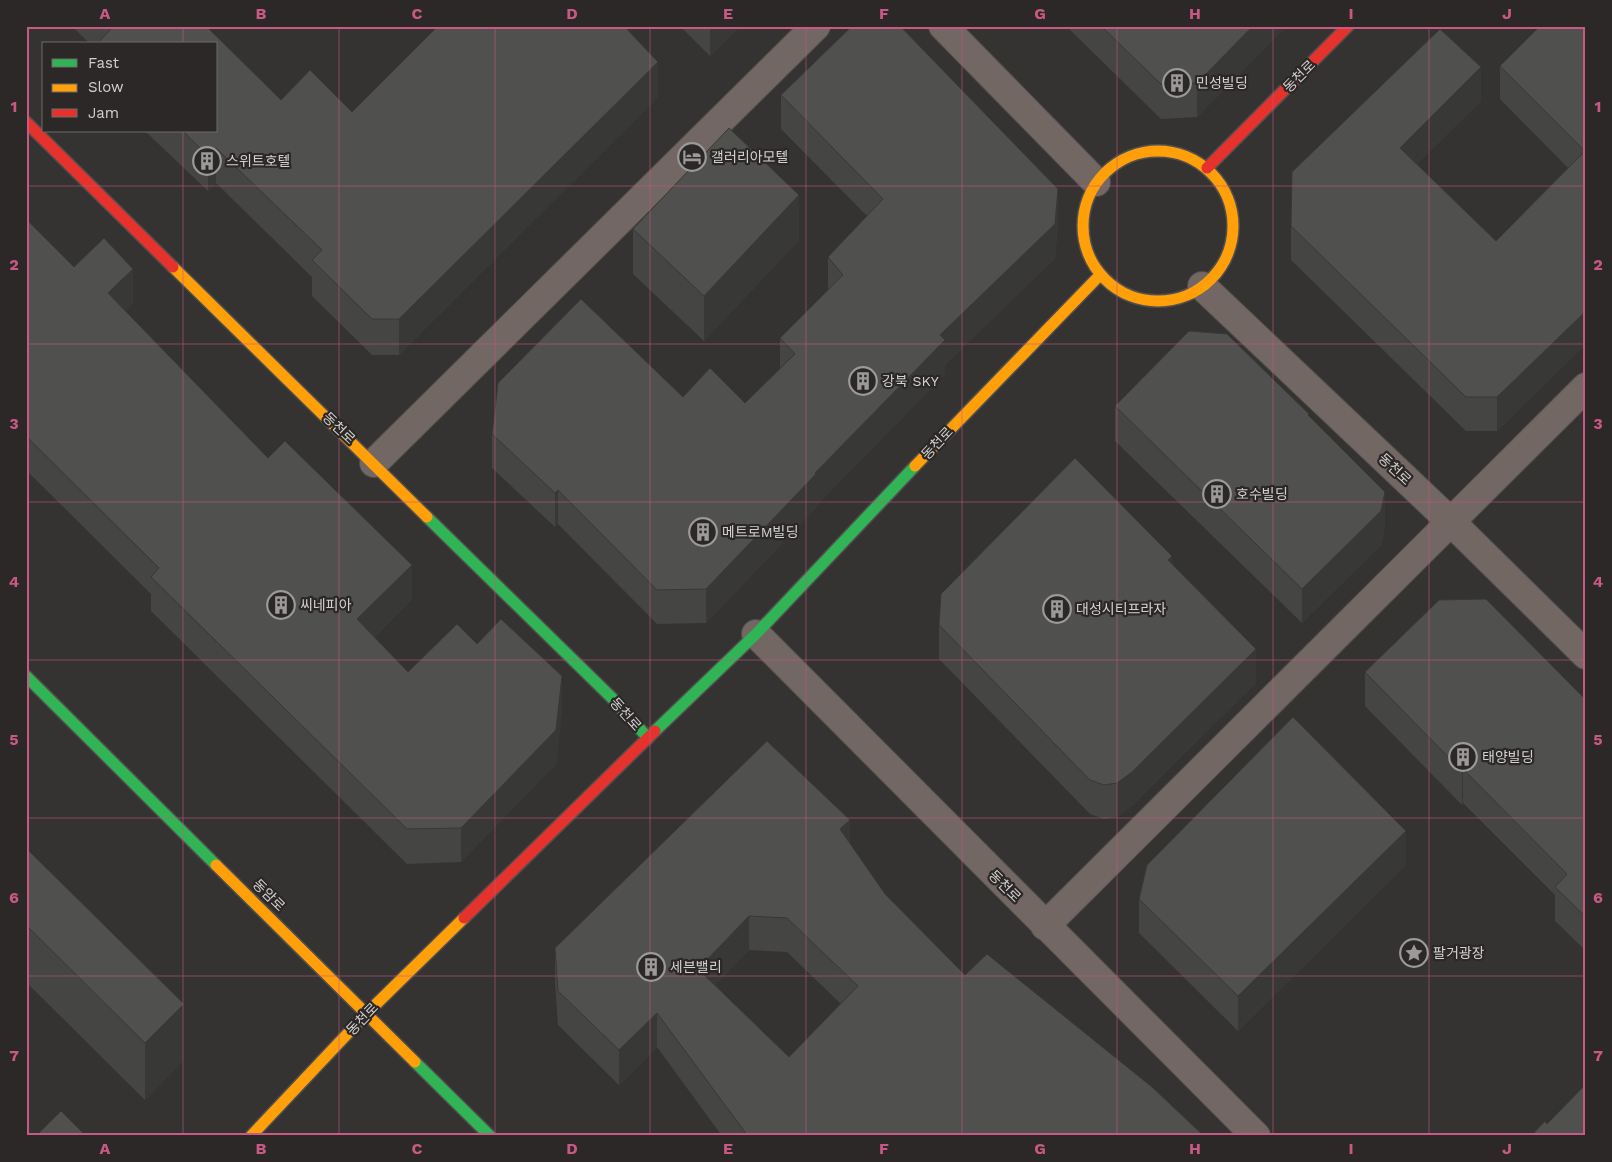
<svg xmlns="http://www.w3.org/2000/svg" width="1612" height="1162" font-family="'Work Sans','Noto Sans KR',sans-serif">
<rect width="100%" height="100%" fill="#343332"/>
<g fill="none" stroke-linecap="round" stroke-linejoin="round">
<defs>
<path id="street" d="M943,26L1096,182
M1202,286L1450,521L1586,655
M374,463L816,26
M756,634L1256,1136
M1045,926L1586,387"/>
<path id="fast" d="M427,517L612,698L648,738
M26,676L216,865
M655,731L756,634L915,466
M415,1062L490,1136"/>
<path id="slow" d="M1083 226a75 75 0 1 1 150 0a75 75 0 1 1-150 0Z
M173,267L427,517
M915,466L1100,275
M216,865L415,1062
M251,1136L367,1013L464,918"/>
<path id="jam" d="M26,122L173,267
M1207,168L1348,26
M464,918L655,731"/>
</defs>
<!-- street casing -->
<use href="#street" stroke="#514f4e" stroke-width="30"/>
<!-- fast casing -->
<use href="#fast" stroke="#514f4e" stroke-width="14"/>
<!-- slow casing -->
<use href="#slow" stroke="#514f4e" stroke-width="14"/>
<!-- jam casing -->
<use href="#jam" stroke="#514f4e" stroke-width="14"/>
<!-- street -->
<use href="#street" stroke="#736764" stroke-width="28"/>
<!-- fast -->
<use href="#fast" stroke="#30b455" stroke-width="11"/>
<!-- slow -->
<use href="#slow" stroke="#ff9f0a" stroke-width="11"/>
<!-- jam -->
<use href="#jam" stroke="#e5322d" stroke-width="11"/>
</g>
<!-- wall -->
<path fill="#454544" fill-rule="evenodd" d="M72,26H206L281,100L352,112L658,97L399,355H372L312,296V277L216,183L208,191L145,131H216V44H90Z
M680,26H740L710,56Z
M1066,26H1287L1197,117L1161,119Z
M1586,26V344L1497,431H1466L1291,260V226L1481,101L1417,164L1496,241L1568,168L1500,99V66Z
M781,95L1058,223L1055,258L945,365V374L816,506V508L706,623L657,624L558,524L555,527L492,468V434L683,397L745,403L780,369V338L828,290V257L867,216L781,129Z
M26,219L74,267L133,303L125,311L268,458L412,599L374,637L408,672L477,644L562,710L556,764L461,862L407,864L151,611V594L26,470Z
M633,229L799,240L704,341L633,274Z
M1115,406L1309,417L1385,526L1381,545L1302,623L1115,441Z
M1586,473V546L1584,545L1585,474Z
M1172,563L1256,683L1132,806L1117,817L1104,819L1090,814L939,659V625Z
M1365,672L1586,700V951L1555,921V895L1463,803L1462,805L1365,706Z
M850,845L885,894L965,975L1204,1136H722L657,1047L619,1085L558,1025L555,982V948ZM749,950L787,952L841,1004L789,1057L715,985Z
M26,848L184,1060L145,1100L26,982Z
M1406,865L1238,1031L1139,933V899Z"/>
<!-- shaded-wall -->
<path fill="#383837" d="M710,26H740L710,56Z
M1253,26H1287L1197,117V83Z
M658,62V97L399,355V319Z
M1481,67V101L1400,181V148Z
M216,148V183L208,191V156Z
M1058,189V223L1055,258L945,365V374L816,506V508L706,623V589L815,473L940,335Z
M799,195V240L704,341V296Z
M133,269V303L108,328V293Z
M1586,311V344L1497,431V397Z
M558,490V524L555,527V493Z
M1385,492V526L1381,545L1302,623V589Z
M1172,556V590L1168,560Z
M412,565V599L357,653V619Z
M1256,649V683L1132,806L1117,817V783Z
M562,676V710L556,764L461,862V828Z
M1463,769V803L1462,805V771Z
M850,820V854L840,829Z
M1406,831V865L1238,1031V996Z
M749,916V950L698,1003V969Z
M184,1004V1060L145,1100V1043Z
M657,1013V1047L619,1085V1050Z"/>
<!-- building -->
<path fill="#50504f" stroke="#383837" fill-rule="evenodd" d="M108,26H206L281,100L310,70L352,112L438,26H624L658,62L399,319H372L312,260L322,250L216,148L208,156L183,131H216V44H97L111,29Z
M852,26H900L1058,189L1055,224L940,335L945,340L815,473L816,474L706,589L657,590L558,490L555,493L492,434L498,383L581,299L683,397L710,368L745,403L795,354L780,338L843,275L828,257L883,199L781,95Z
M1101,26H1253L1197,83L1161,84Z
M1540,26H1586V311L1497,397H1466L1291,226L1292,172L1440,29L1481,67L1400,148L1496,241L1585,151L1500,66Z
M729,128L799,195L704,296L633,229Z
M26,219L74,267L104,238L133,269L108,293L268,458L285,441L412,565L357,619L408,672L457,624L477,644L501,619L562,676L556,730L461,828L407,829L151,577L159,568L26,436Z
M1189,331L1227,334L1309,414L1308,415L1385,492L1381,511L1302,589L1115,406Z
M1075,458L1172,556L1168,560L1256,649L1132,772L1117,783L1104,785L1090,780L939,625L941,594Z
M1586,473V512L1584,511L1585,474Z
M1486,599L1586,700V917L1555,887L1567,874L1463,769L1462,771L1365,672L1439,600Z
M1293,717L1406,831L1238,996L1139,899L1147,865Z
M767,741L850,820L840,829L885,894L965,975L987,954L1152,1087L1204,1136H748L657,1013L619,1050L558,991L555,948ZM749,916L787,918L858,986L789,1057L698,969Z
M26,848L184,1004L145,1043L26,925Z
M1586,1084V1136H1531L1545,1121L1547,1124Z
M61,1111L86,1136H36Z"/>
<!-- grid -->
<path fill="none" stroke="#c85884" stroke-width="1" stroke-opacity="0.55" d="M183,26V44M339,26V1136M495,26V1136M650,26V1136M806,26V1136M962,26V1136M1117,26V1136M1273,26V1136M1429,26V1136M183,131V1136M26,186H1586M26,344H1586M26,502H1586M26,660H1586M26,818H1586M26,976H1586"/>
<!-- icons -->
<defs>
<symbol id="building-ring" viewBox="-11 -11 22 22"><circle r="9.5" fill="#2b2827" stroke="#9b9999" stroke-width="1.5"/><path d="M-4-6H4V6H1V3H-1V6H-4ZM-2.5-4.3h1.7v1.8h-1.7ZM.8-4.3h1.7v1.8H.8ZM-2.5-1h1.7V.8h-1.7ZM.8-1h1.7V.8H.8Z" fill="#9b9999"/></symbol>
<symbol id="hotel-ring" viewBox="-11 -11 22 22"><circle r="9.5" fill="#2b2827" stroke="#9b9999" stroke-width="1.5"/><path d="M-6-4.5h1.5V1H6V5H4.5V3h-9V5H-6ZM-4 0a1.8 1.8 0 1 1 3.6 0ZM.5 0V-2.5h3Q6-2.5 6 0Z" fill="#9b9999"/></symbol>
<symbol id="sight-ring" viewBox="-11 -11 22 22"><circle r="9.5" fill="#2b2827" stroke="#9b9999" stroke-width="1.5"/><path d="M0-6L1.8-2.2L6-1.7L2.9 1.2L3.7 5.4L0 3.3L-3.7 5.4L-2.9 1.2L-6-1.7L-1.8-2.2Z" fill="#9b9999"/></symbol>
</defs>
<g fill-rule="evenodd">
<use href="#building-ring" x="1161" y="67" width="32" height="32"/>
<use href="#hotel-ring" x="676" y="141" width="32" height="32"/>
<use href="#building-ring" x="191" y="145" width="32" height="32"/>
<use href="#building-ring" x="847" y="365" width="32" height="32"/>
<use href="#building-ring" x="1201" y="478" width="32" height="32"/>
<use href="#building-ring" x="687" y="516" width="32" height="32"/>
<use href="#building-ring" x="265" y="589" width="32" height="32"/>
<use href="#building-ring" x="1041" y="593" width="32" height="32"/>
<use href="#building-ring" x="1447" y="741" width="32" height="32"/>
<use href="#sight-ring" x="1398" y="937" width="32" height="32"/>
<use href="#building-ring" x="635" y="951" width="32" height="32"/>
</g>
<g text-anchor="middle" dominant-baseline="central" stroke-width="4.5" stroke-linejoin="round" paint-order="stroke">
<!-- street labels -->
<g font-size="14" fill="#d3d0d0" stroke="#2b2827">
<text transform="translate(1299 76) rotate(-45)">동천로</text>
<text transform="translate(339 428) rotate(44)">동천로</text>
<text transform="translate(937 443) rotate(-47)">동천로</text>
<text transform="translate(1395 469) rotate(43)">동천로</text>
<text transform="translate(626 714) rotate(48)">동천로</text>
<text transform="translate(1005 886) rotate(45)">동천로</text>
<text transform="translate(269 895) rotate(45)">동암로</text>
<text transform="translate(362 1019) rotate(-46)">동천로</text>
</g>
<!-- poi labels -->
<g font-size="14" fill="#d3d0d0" stroke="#2b2827" text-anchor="start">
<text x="1196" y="83">민성빌딩</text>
<text x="711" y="157">갤러리아모텔</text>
<text x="226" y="161">스위트호텔</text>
<text x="882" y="381">강북 SKY</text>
<text x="1236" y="494">호수빌딩</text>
<text x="722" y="532">메트로M빌딩</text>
<text x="300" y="605">씨네피아</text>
<text x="1076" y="609">대성시티프라자</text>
<text x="1482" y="757">태양빌딩</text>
<text x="1433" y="953">팔거광장</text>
<text x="670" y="967">세븐밸리</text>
</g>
</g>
<!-- border -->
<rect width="1612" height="1162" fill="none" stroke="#2b2827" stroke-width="55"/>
<!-- legend -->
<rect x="42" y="42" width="175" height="90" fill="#2b2827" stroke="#6e6b6b"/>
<rect x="52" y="59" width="25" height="8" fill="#30b455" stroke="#6e6b6b"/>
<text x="88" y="68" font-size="15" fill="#d3d0d0">Fast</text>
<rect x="52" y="84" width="25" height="8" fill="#ff9f0a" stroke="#6e6b6b"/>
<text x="88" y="92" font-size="15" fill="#d3d0d0">Slow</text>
<rect x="52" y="109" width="25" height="8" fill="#e5322d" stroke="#6e6b6b"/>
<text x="88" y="118" font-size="15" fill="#d3d0d0">Jam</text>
<rect x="28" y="28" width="1556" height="1106" fill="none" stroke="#c85884" stroke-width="2"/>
<g font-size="16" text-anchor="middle" font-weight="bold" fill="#c85884">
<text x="105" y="19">A</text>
<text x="261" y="19">B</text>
<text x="417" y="19">C</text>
<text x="572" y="19">D</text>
<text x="728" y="19">E</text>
<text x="884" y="19">F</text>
<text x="1040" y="19">G</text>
<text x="1195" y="19">H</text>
<text x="1351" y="19">I</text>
<text x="1507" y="19">J</text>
<text x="14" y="112">1</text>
<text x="1598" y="112">1</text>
<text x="14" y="270">2</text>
<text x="1598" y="270">2</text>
<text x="14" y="429">3</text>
<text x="1598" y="429">3</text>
<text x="14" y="587">4</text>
<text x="1598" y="587">4</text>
<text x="14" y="745">5</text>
<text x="1598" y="745">5</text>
<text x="14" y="903">6</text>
<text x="1598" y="903">6</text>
<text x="14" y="1061">7</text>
<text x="1598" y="1061">7</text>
<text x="105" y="1154">A</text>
<text x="261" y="1154">B</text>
<text x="417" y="1154">C</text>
<text x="572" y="1154">D</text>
<text x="728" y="1154">E</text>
<text x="884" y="1154">F</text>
<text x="1040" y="1154">G</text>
<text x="1195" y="1154">H</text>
<text x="1351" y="1154">I</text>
<text x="1507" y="1154">J</text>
</g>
</svg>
